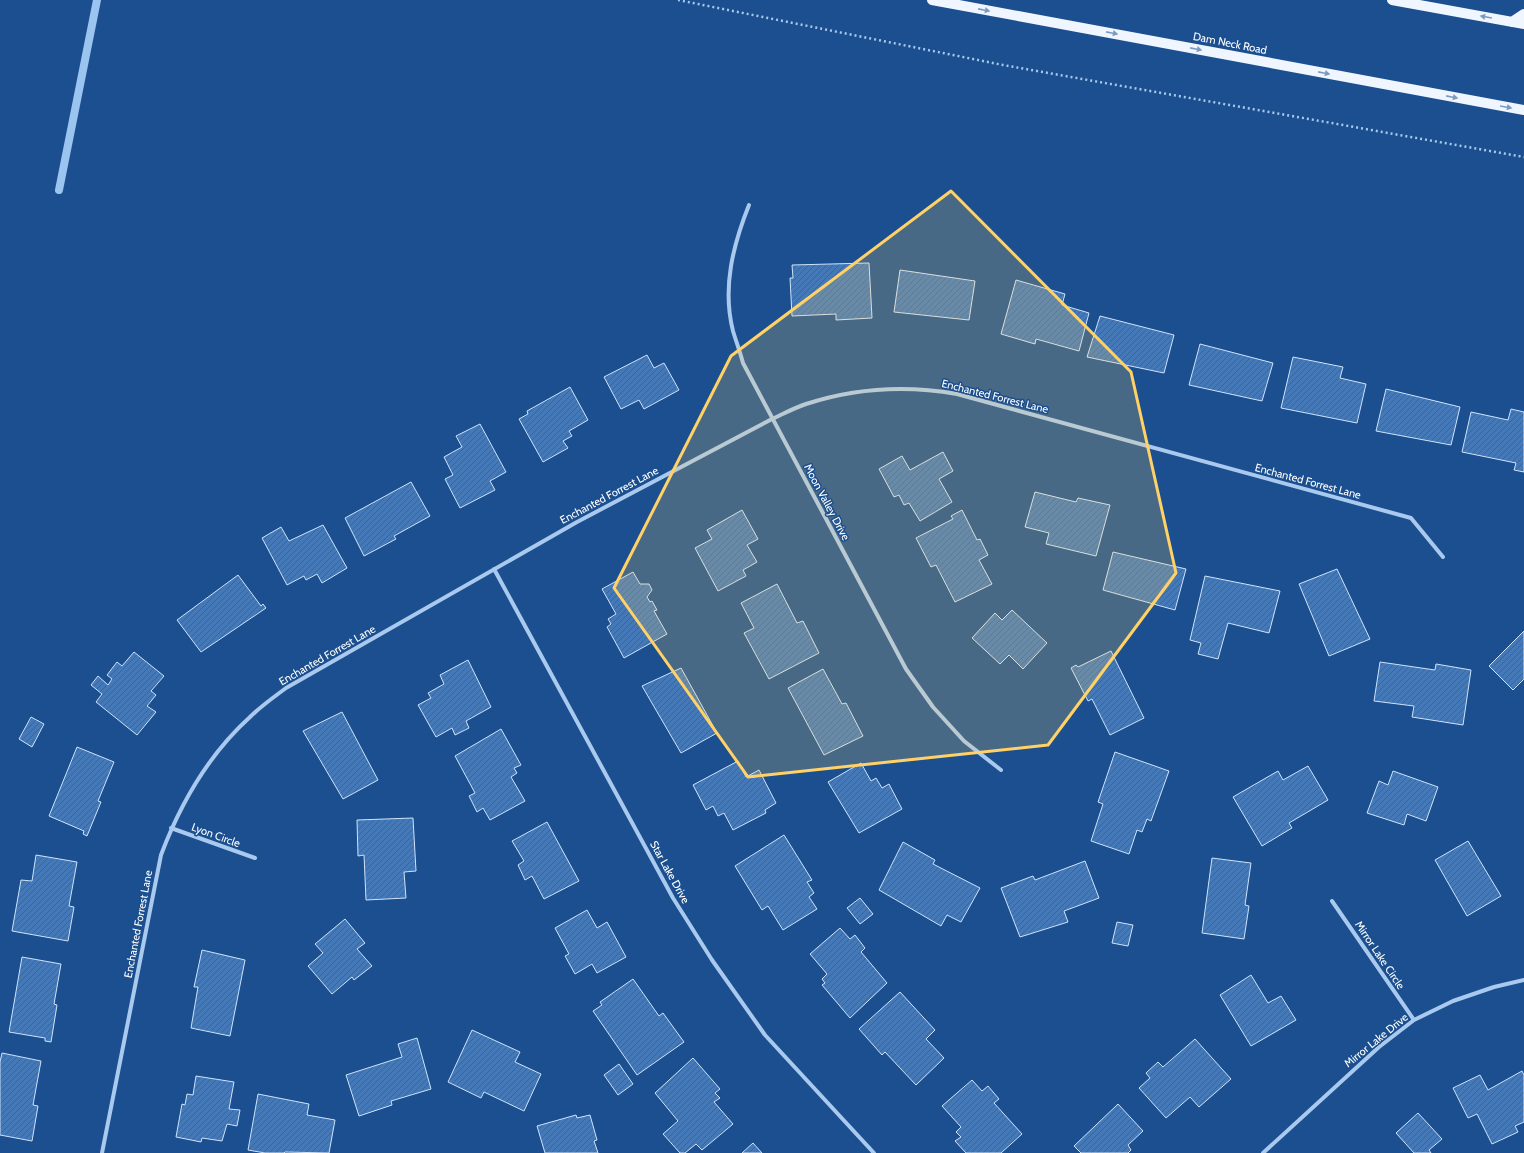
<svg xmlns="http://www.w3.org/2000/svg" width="1524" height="1153" font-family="Cabin,sans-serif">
<defs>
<pattern id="building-hatch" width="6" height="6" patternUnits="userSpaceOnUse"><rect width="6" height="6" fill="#4478b7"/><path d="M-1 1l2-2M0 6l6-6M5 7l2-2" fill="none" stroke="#486282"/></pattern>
</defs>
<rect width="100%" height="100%" fill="#1b4f8f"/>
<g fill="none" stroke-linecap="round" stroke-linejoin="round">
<!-- stream -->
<path stroke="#9cc4f0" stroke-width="8" d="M59,190L97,0"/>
</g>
<!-- building -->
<path fill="url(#building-hatch)" stroke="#cfe3fa" d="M869,263L872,318L836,320V314L792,316L790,278H793L792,265Z
M900,270L975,281L969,320L894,312Z
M1016,280L1065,294L1062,305L1089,313L1079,351L1036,339L1035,344L1001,334Z
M1100,316L1174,335L1164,373L1087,357Z
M1200,344L1273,363L1262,401L1189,385Z
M647,355L654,368L664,363L679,390L644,409L639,400L621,409L604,377Z
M1293,357L1343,367L1340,378L1366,384L1357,423L1281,408Z
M570,387L588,420L569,431L572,436L563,441L568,448L543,462L519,419L528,414L527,411Z
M1386,389L1460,407L1451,445L1376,431Z
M1511,409L1524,412V472L1514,470L1516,463L1462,452L1471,412L1508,420Z
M480,424L506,472L490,481L495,490L460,508L445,479L453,475L444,457L462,447L456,436Z
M943,452L953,471L939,479L952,502L920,521L909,503L904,505L899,495L894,497L879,469L902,456L910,470Z
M411,482L430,516L394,536L396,539L364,556L345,518Z
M1035,492L1076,502L1078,498L1110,505L1096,556L1046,544L1049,533L1025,527Z
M742,510L758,539L747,545L757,562L743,570L746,576L718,591L695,548L712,539L707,530Z
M962,510L977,540L980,539L988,555L979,560L992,584L955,602L936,565L931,567L916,538L953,519L951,516Z
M323,525L347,568L322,583L317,574L306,580L304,576L287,585L262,538L281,527L289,541Z
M1113,552L1186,569L1175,610L1103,590Z
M1337,569L1370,639L1329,656L1299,584Z
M633,572L640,584H649L652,590L647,597L650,602L652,601L657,610L654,611L667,634L624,658L607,627L611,624L608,619L616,614L602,589Z
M238,575L261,606L263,604L266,608L201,652L177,620Z
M1205,576L1280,591L1269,633L1228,623L1218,659L1198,654L1201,643L1190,640Z
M777,584L797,623L803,621L819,653L769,679L744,633L754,628L741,603Z
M1012,610L1047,643L1023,669L1009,655L1000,664L972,638L995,613L1002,620Z
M1524,631V679L1513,690L1489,666Z
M1111,651L1144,718L1110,735L1092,699L1088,701L1071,668L1076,665L1078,667Z
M134,652L164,676L151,691L156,695L147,706L156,712L137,735L96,702L102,694L91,685L98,676L108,685L112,679L107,675L117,662L122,666Z
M468,660L491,707L466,721L469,728L455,735L452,728L436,737L418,705L431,698L428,693L444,684L440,675Z
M1380,662L1435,670L1436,664L1471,670L1463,725L1412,717L1414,706L1374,701Z
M681,668L717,733L681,753L642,686Z
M823,669L842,704L846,703L863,736L824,755L788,688Z
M342,712L378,780L343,799L303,731Z
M31,717L44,724L32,747L19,739Z
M501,729L521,765L514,768L517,773L511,777L525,801L490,820L483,808L477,812L469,796L475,793L455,756Z
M77,747L114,762L98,801L101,802L87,836L83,834L84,831L49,816Z
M1115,752L1169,771L1151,821L1147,819L1142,832L1137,830L1129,854L1091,841L1103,804L1098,802Z
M738,761L746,777L759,770L776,803L765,810L766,813L733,830L724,813L718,816L713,806L706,810L693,785Z
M861,763L871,781L876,778L882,788L889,784L902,809L859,833L828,782Z
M1308,766L1328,800L1289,823L1292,828L1262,846L1233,797L1278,771L1283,780Z
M1393,771L1438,787L1426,821L1407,814L1404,825L1367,813L1379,781L1388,785Z
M413,818L416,871L404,872L406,898L366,900L364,855L358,856L357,820Z
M547,822L579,881L544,899L532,876L525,880L518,865L524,861L512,841Z
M784,835L812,880L807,882L814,893L809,897L817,909L783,930L768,906L762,910L735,866Z
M1468,841L1501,896L1467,916L1435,860Z
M903,842L935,860L933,864L980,888L961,922L947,915L941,926L879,890Z
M36,855L77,862L69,906L74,907L68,941L12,931L21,880L32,881Z
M1212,858L1251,863L1245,905L1249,906L1244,939L1202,933Z
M1085,861L1099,898L1064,911L1068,922L1020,937L1001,888L1033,876L1035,880Z
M860,898L873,914L860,924L847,908Z
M587,910L597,928L607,922L626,957L597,973L592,964L575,974L565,956L569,954L555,928Z
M345,919L365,943L357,949L372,966L354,980L352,977L332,994L308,966L323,953L315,944Z
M1117,922L1133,925L1128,946L1112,943Z
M840,928L850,939L855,935L865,948L861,952L887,983L850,1018L822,985L825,983L822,979L827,974L810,954Z
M202,950L245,960L230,1036L191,1028L198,987H194Z
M22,957L61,964L54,1004L57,1005L51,1042L45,1041V1038L9,1032Z
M1251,975L1268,1003L1281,996L1296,1020L1251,1046L1220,995Z
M633,979L659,1016L663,1013L684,1042L637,1075L593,1011L602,1005L600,1002Z
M900,992L935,1030L926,1039L944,1058L916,1085L885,1052L882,1055L859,1029Z
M472,1030L520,1052L515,1062L541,1074L524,1111L484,1092L481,1098L448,1082Z
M417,1038L431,1089L391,1101L392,1105L359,1116L346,1075L402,1057L398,1044Z
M1195,1039L1231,1079L1199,1107L1190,1097L1166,1118L1139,1088L1150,1078L1146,1073L1158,1062L1163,1067Z
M2,1053L41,1061L33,1105L38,1106L32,1141L0,1135V1062Z
M693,1058L720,1089L715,1093L720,1098L714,1102L733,1124L702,1150L696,1144L685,1153H680L663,1134L678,1121L655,1093Z
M619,1064L633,1084L618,1095L604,1075Z
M1522,1071L1524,1075V1122L1515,1126L1518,1132L1492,1144L1477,1114L1468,1118L1453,1088L1480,1075L1488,1090Z
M196,1076L234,1082L229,1109L240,1110L237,1126L227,1124L222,1141L202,1138L201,1142L176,1137L182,1104L185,1105L187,1094L193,1095Z
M972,1080L982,1091L988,1086L999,1099L994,1103L1022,1134L1001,1153H966L955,1141L961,1137L956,1132L961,1127L942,1106Z
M258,1094L309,1104L307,1115L335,1120L329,1153L285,1152L284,1153H265L248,1150Z
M1118,1104L1143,1131L1128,1145L1131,1150L1128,1153H1081L1074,1146Z
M1418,1113L1442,1139L1429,1150L1431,1153H1414L1396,1133Z
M576,1115L577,1118L590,1115L597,1140L594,1141L598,1153H545L537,1126Z
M753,1143L762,1153H742Z"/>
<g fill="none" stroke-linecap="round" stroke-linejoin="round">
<!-- path -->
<path stroke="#a9c9ee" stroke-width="2.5" stroke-dasharray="2 3" stroke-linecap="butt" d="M678,0L1003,65L1524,157"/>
<!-- minor -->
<path stroke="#a9c9ee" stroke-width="4" d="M749,205C733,245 722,288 733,331C736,341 740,352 743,363L906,669L933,707L964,741L1001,770
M494,569L673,898L712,960L765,1035L874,1153
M171,828L255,858
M1332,901L1414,1020
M102,1153L161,855C181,802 208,755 250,717C261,706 274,697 286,688L577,522L772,419C783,414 794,408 806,404C855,388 906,385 957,394L1411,518L1443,557
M1263,1153L1379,1047L1414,1020L1453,1001L1494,987L1524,980"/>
<!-- primary -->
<path stroke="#f0f6ff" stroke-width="10" d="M932,0L1524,110
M1392,0L1524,24
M1512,22L1524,14"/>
</g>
<!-- one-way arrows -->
<defs><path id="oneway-solid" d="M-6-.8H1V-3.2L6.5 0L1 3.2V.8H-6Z"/></defs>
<g fill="#7b9ac1">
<use href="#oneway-solid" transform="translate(984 10) rotate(11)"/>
<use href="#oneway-solid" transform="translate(1486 17) rotate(-170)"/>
<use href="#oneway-solid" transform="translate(1112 33) rotate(11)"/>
<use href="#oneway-solid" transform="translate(1196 49) rotate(11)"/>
<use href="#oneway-solid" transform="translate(1324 73) rotate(11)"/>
<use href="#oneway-solid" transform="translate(1452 97) rotate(11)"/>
<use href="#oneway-solid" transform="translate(1506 107) rotate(10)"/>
</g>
<!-- marked area -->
<path fill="#ffd166" fill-opacity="0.2" stroke="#ffd166" stroke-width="3" stroke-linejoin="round" d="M951,191L1131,372L1176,573L1048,745L748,777L614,588L731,356Z"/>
<g text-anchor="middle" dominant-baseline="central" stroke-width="3" stroke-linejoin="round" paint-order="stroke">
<!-- street labels -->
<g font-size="11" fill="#fff" stroke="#1b4f8f">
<text transform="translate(1230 43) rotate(11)">Dam Neck Road</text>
<text transform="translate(995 396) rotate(14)">Enchanted Forrest Lane</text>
<text transform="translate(1308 481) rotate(15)">Enchanted Forrest Lane</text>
<text transform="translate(609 495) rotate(-28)">Enchanted Forrest Lane</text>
<text transform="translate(827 502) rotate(62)">Moon Valley Drive</text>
<text transform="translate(327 655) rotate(-30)">Enchanted Forrest Lane</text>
<text transform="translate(216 835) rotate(20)">Lyon Circle</text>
<text transform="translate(670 872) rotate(61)">Star Lake Drive</text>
<text transform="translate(138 924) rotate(-79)">Enchanted Forrest Lane</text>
<text transform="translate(1380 955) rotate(56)">Mirror Lake Circle</text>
<text transform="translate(1376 1040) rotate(-39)">Mirror Lake Drive</text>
</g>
</g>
</svg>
